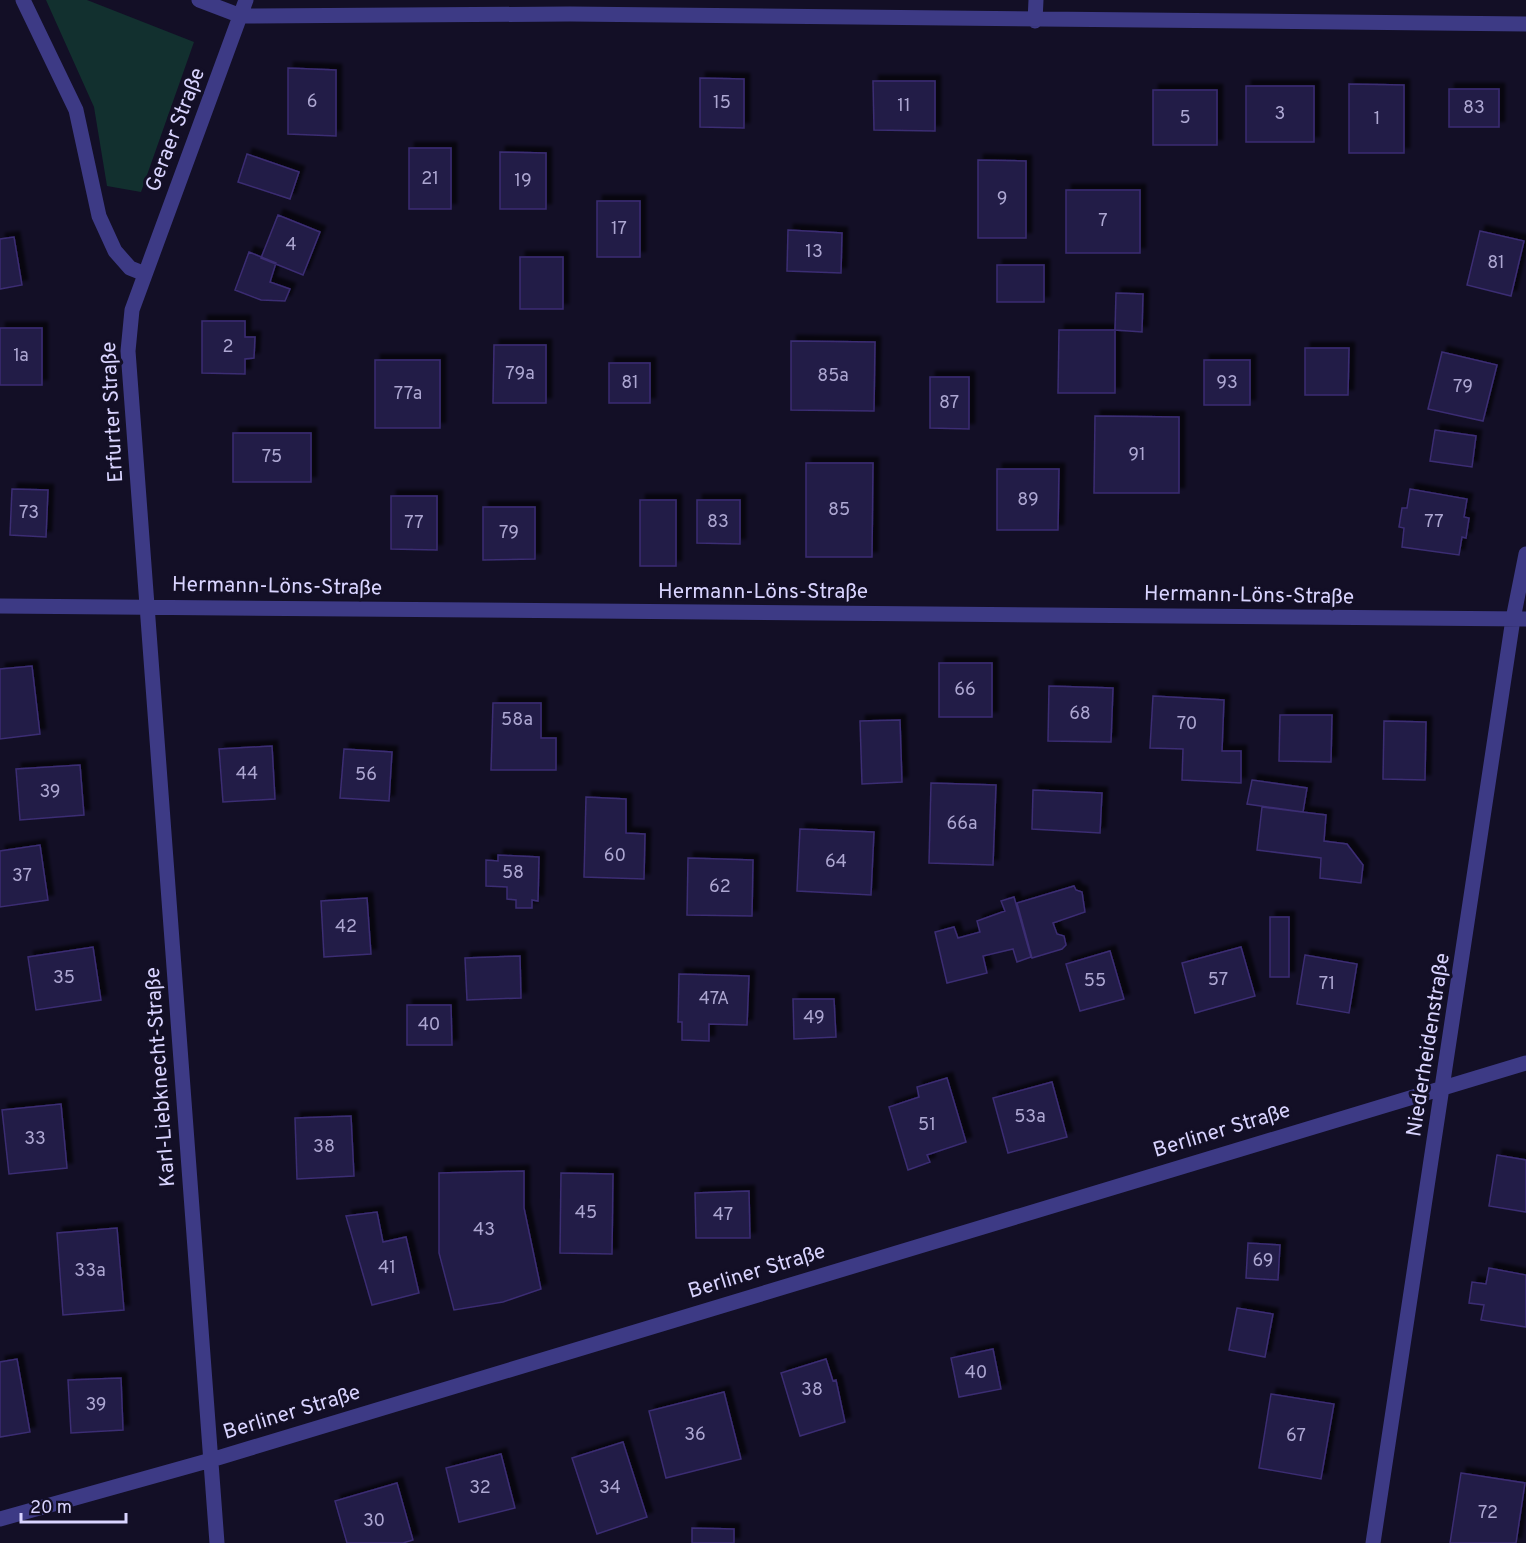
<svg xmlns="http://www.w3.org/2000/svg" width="1526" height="1543" font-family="Overpass,sans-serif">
<defs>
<filter id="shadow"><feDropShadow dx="5.5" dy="-5.5" stdDeviation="1.5" flood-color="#0009"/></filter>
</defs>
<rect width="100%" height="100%" fill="#130f26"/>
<!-- green -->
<path fill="#12302f" d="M46,0H87L194,42L141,192L107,186L94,107Z"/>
<!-- building -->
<path fill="#241b47" stroke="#3b2d73" stroke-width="1.5" filter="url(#shadow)" d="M288,68L336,70V136L288,134Z
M700,78L744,79V128L700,127Z
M873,81H935V131L874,130Z
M1349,84L1404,85V153H1349Z
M1246,86H1314V142H1246Z
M1449,89H1499V127H1449Z
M1153,90H1217V145H1153Z
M409,148H451V209H409Z
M500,152L546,153V209H500Z
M247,154L299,172L290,199L238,182Z
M978,160L1026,161V238H978Z
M1066,190H1140V253H1066Z
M597,201H640V257H597Z
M278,215L320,232L303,275L261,258Z
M788,230L842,233L841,273L787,271Z
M1480,231L1524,241L1511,296L1467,285Z
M14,237L22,285L0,289V239Z
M249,252L276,263L270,282L290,289L285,301L261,300L235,290Z
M520,257H563V309H520Z
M997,265H1044V302H997Z
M1116,293L1143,294L1142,332L1115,330Z
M202,321H245V337H255L254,358L245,359V374L202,373Z
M0,328H42V385H0Z
M1059,330H1115V393H1058Z
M791,341L875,342L874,411L791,410Z
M494,345H546V403H493Z
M1305,348H1349L1348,395H1305Z
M1442,352L1497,365L1483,421L1428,409Z
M375,360H440V428H375Z
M1204,360H1250V405H1204Z
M609,363H650V403H609Z
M930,377H969V429L930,428Z
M1095,416L1179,417V493H1094Z
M1435,430L1476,436L1472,467L1430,461Z
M233,433H311V482H233Z
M806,463H873L872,557H806Z
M997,469H1059L1058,530H997Z
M12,489L48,490L46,537L10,535Z
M1410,489L1467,499L1464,517L1469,518L1466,538L1462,537L1459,555L1402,547L1404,528L1399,527L1402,508H1407Z
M391,496H437V550L391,549Z
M640,500H676V566H640Z
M697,500H740V544L697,543Z
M483,507H535V559L483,560Z
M939,663H992V717H939Z
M32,666L40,734L0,739V669Z
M1049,686L1113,688L1111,742L1048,741Z
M1153,696L1224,700L1222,751H1241V783L1182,780L1183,749L1150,748Z
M493,703H541V738H556V770H491Z
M1280,715H1332L1331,762L1279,761Z
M900,720L902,782L862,784L860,721Z
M1384,721L1426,722L1425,780L1383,779Z
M272,746L275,799L223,802L219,749Z
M344,749L392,752L389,801L340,798Z
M80,765L84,815L20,820L16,769Z
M1252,780L1307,788L1303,812L1247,804Z
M931,783L996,785L993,865L929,863Z
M1033,790L1102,793L1100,833L1032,829Z
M586,797L626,799V833L645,834L644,879L584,877Z
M1262,807L1326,815L1324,841L1347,844L1363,865L1361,883L1320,878L1321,858L1257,850Z
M800,829L874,832L871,895L797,891Z
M40,845L48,900L0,907V851Z
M498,855L539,857L538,901L532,900V908H516V900L507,899V887L486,886V860L498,861Z
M688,858L753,860L752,916L687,915Z
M1074,886L1076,890L1082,892L1085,912L1053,923L1057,934L1064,936L1066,945L1062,949L1032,958L1017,903Z
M1014,897L1031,957L1017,962L1013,949L983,956L987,973L947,983L935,932L954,927L958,938L980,932L977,921L1005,911L1001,901Z
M367,898L371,954L324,957L321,901Z
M1270,917H1289V977H1270Z
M93,947L101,1000L36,1010L28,957Z
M1241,947L1255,996L1195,1013L1182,963Z
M1110,951L1124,999L1080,1011L1066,964Z
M1305,955L1357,964L1349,1013L1297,1004Z
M520,956L521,998L467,1000L465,958Z
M679,974L749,976L747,1025L709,1024V1041L682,1040V1022H678Z
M793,999H834L836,1037L794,1039Z
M407,1005H451L452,1045H407Z
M947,1078L966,1142L927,1155L930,1162L908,1170L889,1107L919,1097L917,1087Z
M1052,1082L1067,1137L1008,1153L993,1098Z
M61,1104L67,1168L9,1174L2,1110Z
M351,1116L354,1176L297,1179L295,1118Z
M1497,1155L1526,1160V1212L1489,1206Z
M524,1171V1208L541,1289L503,1302L454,1310L439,1253V1173Z
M561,1173L613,1174L612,1254L560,1253Z
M749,1191L750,1238H696L695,1193Z
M377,1212L383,1242L406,1237L419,1293L372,1305L346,1216Z
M117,1228L124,1310L63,1315L57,1233Z
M1248,1243L1280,1245L1278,1280L1246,1278Z
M1489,1268L1526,1275V1327L1481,1320L1484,1305L1469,1303L1472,1282L1486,1284Z
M1237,1308L1273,1314L1265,1357L1229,1350Z
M993,1349L1001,1389L959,1397L951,1358Z
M17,1359L30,1432L0,1437V1362Z
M826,1359L833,1381L836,1380L845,1422L800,1436L781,1373Z
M121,1378L123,1430L71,1433L68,1380Z
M724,1392L741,1459L666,1478L649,1411Z
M1271,1394L1334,1404L1321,1479L1259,1468Z
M623,1442L647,1517L597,1534L572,1458Z
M501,1454L515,1508L459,1522L446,1468Z
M1461,1473L1525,1483L1516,1543H1450Z
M397,1483L413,1540L403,1543H347L335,1501Z
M692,1528L734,1529V1543H692Z"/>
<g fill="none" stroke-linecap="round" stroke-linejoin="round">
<!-- minor -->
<path stroke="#3d3a85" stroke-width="15" d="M23,0L76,110L99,216L115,251L130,268L145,274
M199,0L241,16L570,14L1526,24
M1035,21L1036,0
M0,606L1526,619
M0,1519L211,1460L1526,1063
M217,1543L128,351L132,310L246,0
M1373,1543L1513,619L1526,554"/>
</g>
<g text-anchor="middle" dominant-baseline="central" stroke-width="6" stroke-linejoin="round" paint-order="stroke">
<!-- number labels -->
<g font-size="18" fill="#aca6d1">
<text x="312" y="102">6</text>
<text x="722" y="103">15</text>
<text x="904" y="106">11</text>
<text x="1474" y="108">83</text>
<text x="1280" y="114">3</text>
<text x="1185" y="118">5</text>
<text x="1377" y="119">1</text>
<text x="430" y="179">21</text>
<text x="523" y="181">19</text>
<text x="1002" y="199">9</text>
<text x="1103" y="221">7</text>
<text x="619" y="229">17</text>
<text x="291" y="245">4</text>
<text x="814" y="252">13</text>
<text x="1496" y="263">81</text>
<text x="228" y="347">2</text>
<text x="21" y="356">1a</text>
<text x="520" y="374">79a</text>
<text x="833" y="376">85a</text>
<text x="630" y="383">81</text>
<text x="1227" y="383">93</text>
<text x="1463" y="387">79</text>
<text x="408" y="394">77a</text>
<text x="949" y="403">87</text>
<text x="1137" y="455">91</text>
<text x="272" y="457">75</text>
<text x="1028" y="500">89</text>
<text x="839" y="510">85</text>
<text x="29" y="513">73</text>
<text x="718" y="522">83</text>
<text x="1434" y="522">77</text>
<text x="414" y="523">77</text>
<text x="509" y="533">79</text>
<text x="965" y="690">66</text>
<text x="1080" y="714">68</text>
<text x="517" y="720">58a</text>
<text x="1187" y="724">70</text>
<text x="247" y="774">44</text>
<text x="366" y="775">56</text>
<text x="50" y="792">39</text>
<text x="962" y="824">66a</text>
<text x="615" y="856">60</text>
<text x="836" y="862">64</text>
<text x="513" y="873">58</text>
<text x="22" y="876">37</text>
<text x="720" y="887">62</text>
<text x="346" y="927">42</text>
<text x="64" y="978">35</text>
<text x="1218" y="980">57</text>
<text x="1095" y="981">55</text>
<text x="1327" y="984">71</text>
<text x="714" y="999">47A</text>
<text x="814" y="1018">49</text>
<text x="429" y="1025">40</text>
<text x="1030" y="1117">53a</text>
<text x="927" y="1125">51</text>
<text x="35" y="1139">33</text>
<text x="324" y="1147">38</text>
<text x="586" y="1213">45</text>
<text x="723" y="1215">47</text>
<text x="484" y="1230">43</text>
<text x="1263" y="1261">69</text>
<text x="387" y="1268">41</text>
<text x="90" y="1271">33a</text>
<text x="976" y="1373">40</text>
<text x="812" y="1390">38</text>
<text x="96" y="1405">39</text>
<text x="695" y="1435">36</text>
<text x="1296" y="1436">67</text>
<text x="480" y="1488">32</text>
<text x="610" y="1488">34</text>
<text x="1488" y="1513">72</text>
<text x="374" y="1521">30</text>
</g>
<!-- street labels -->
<g font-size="21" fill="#d9d4ff" stroke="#130f26">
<text transform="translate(176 130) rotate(-69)">Geraer Straße</text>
<text transform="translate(113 412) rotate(-93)">Erfurter Straße</text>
<text transform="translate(277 587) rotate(1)">Hermann-Löns-Straße</text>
<text x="763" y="592">Hermann-Löns-Straße</text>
<text transform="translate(1249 596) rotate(1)">Hermann-Löns-Straße</text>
<text transform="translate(1429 1045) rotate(-81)">Niederheidenstraße</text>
<text transform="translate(161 1077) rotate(-94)">Karl-Liebknecht-Straße</text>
<text transform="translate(1222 1131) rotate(-17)">Berliner Straße</text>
<text transform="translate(757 1272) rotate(-17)">Berliner Straße</text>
<text transform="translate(292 1413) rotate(-17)">Berliner Straße</text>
</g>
</g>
<!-- scale -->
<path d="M21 1513v9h105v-9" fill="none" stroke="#d9d4ff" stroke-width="3"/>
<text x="30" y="1513" font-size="18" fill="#d9d4ff" stroke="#130f26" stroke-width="4.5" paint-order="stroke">20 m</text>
</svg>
